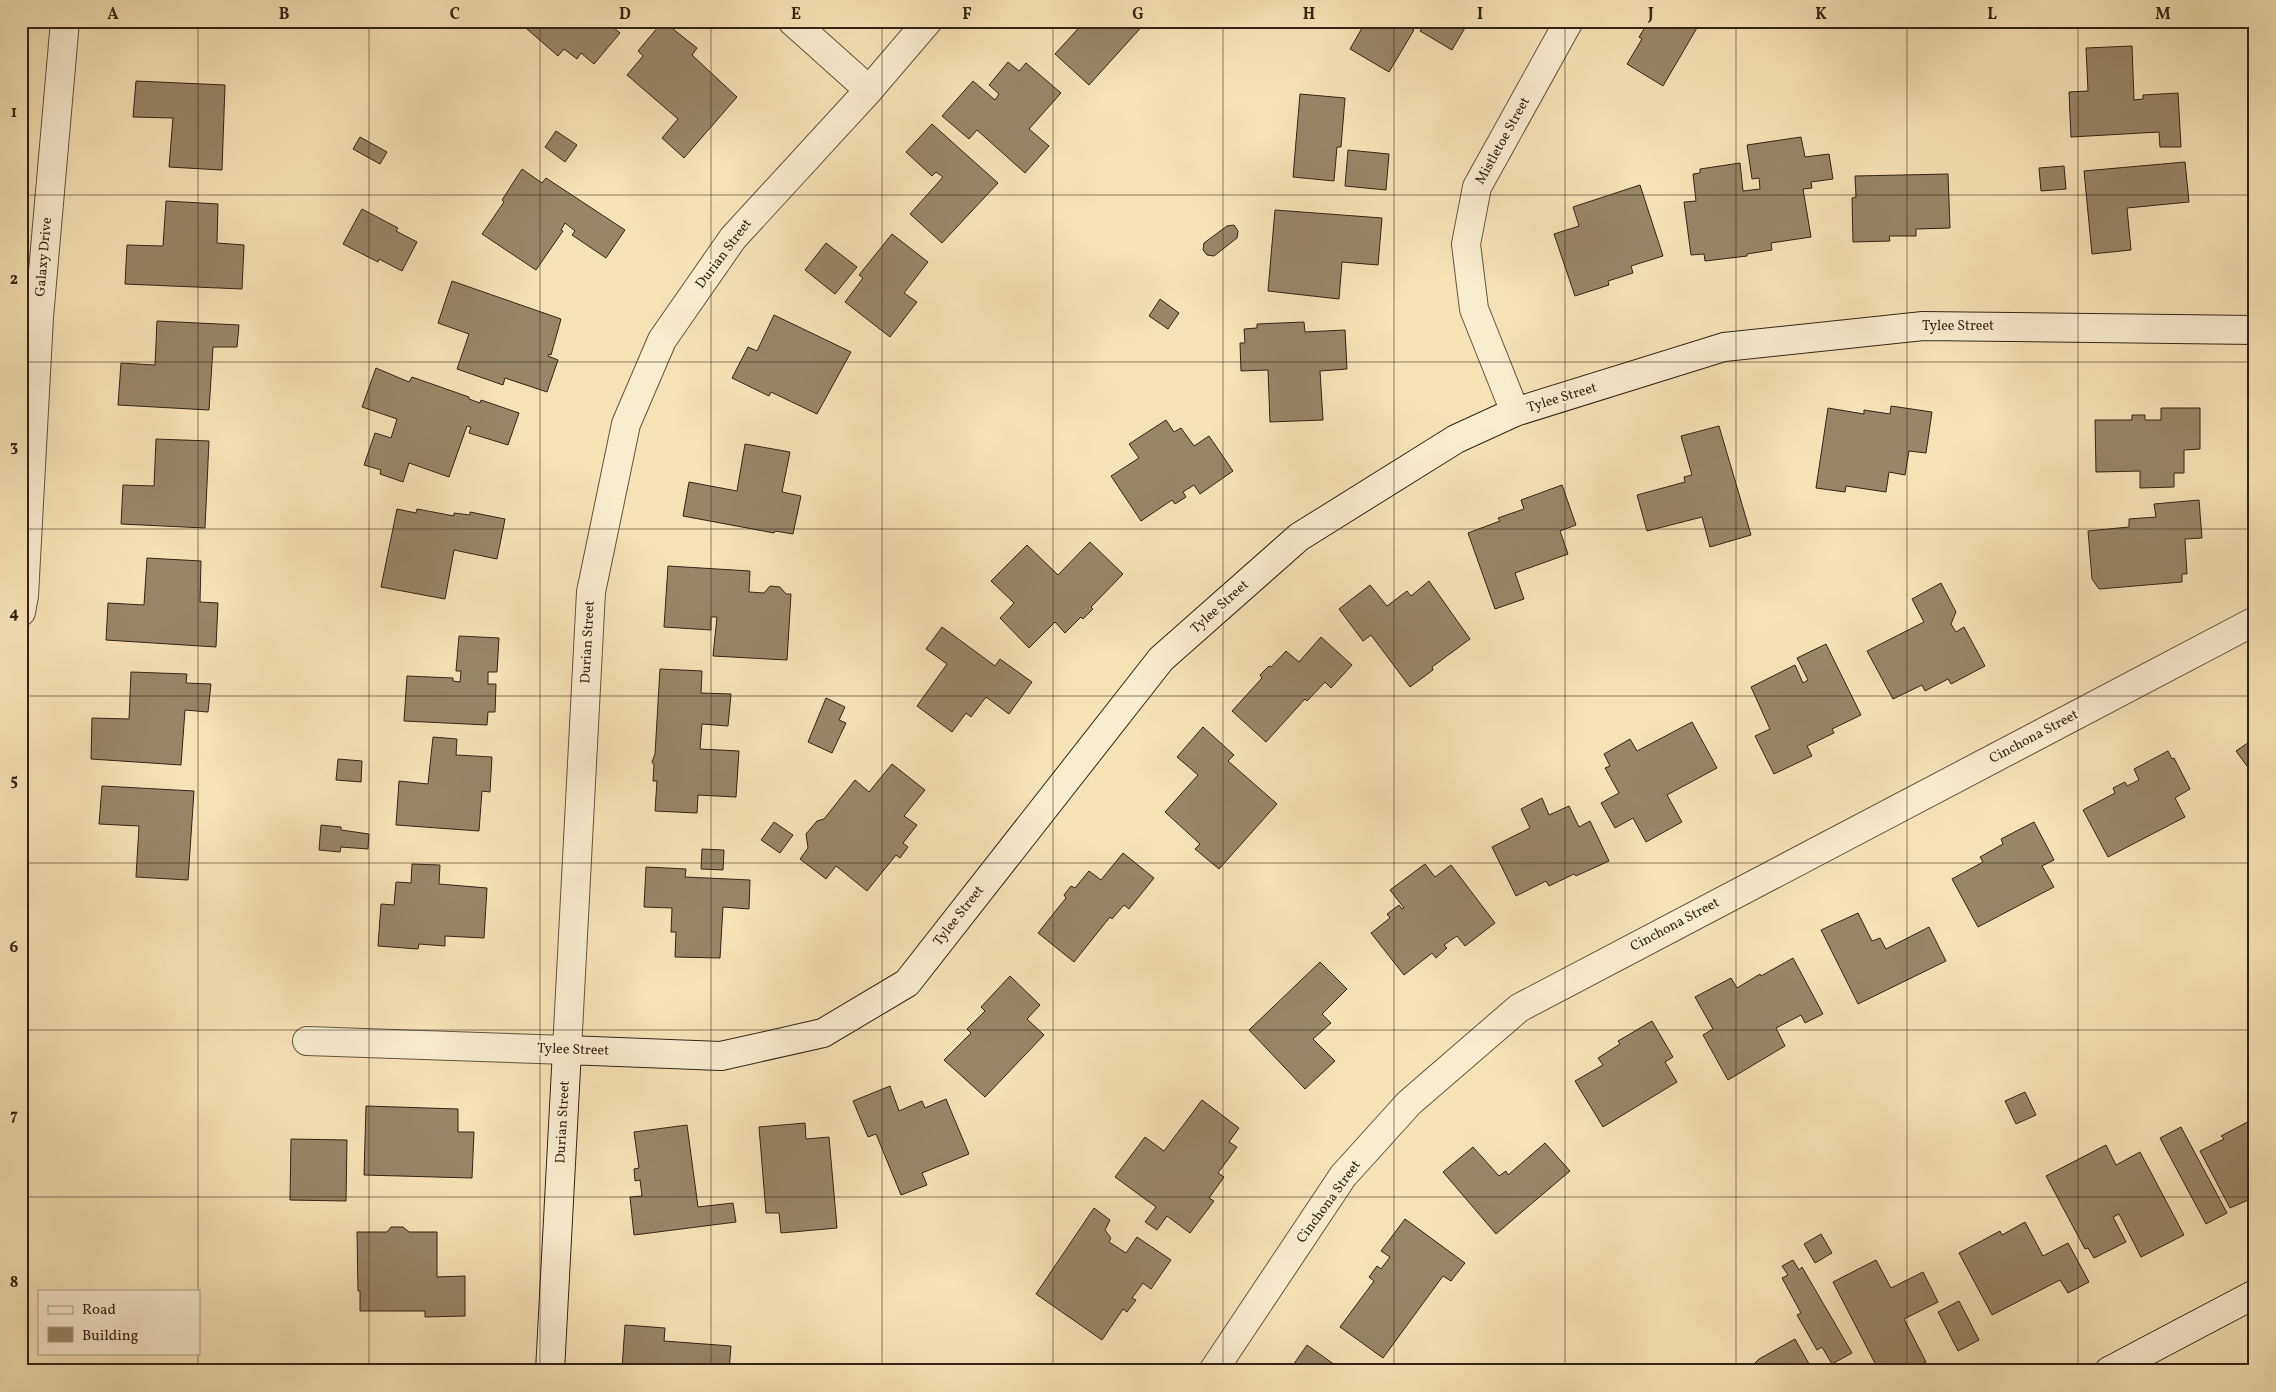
<svg xmlns="http://www.w3.org/2000/svg" width="2276" height="1392" font-family="Vollkorn,serif">
<rect width="100%" height="100%" fill="#f5e3b5"/>
<filter id="stains"><feTurbulence type="fractalNoise" baseFrequency=".004" numOctaves="4"/><feColorMatrix values="0 0 0 0 .2 0 0 0 0 .09 0 0 0 0 .02 0 0 0 .5 -.17"/></filter>
<radialGradient id="worn" r=".72"><stop offset=".6" stop-color="#630" stop-opacity="0"/><stop offset="1" stop-color="#630" stop-opacity=".3"/></radialGradient>
<!-- building -->
<path fill="#978767" stroke="#322413" d="M533,21H606L620,33L594,64L581,53L577,59L564,49L558,56L527,29Z
M663,21L697,48L692,55L737,97L684,158L662,138L678,119L627,75L643,56L638,51Z
M1085,21L1146,22L1089,85L1055,54Z
M1366,21H1469L1452,50L1420,31L1422,28L1414,22L1411,28L1414,30L1389,72L1350,49Z
M1649,21H1701L1663,86L1627,64L1642,39L1639,37Z
M2132,46L2134,100L2143,99V95L2178,93L2181,147H2160L2159,132L2071,137L2069,92L2088,91L2086,48Z
M1008,62L1019,71L1026,63L1061,93L1029,129L1049,146L1025,173L977,130L969,139L942,116L973,81L995,100L999,94L989,85Z
M136,81L225,85L222,170L169,167L173,118L133,117Z
M1300,94L1345,98L1341,147H1337L1334,181L1293,177Z
M932,124L998,183L942,243L910,214L943,177L936,172L932,176L906,152Z
M556,131L577,145L565,162L545,147Z
M360,137L387,152L380,164L353,149Z
M1801,137L1805,157L1829,154L1833,179L1811,182L1812,188L1803,189L1811,237L1771,243L1772,250L1747,254V256L1705,261L1704,254L1691,255L1684,202L1696,201L1693,174L1700,173V169L1740,163L1743,191L1760,189L1759,178L1752,179L1747,145Z
M1348,150L1389,154L1386,190L1345,186Z
M2185,162L2189,202L2127,208L2131,250L2092,254L2084,171Z
M2064,166L2066,189L2041,191L2039,168Z
M522,169L542,183L546,178L625,230L606,258L572,235L575,231L565,223L561,230L563,231L536,270L482,234L504,202L502,200Z
M1948,174L1950,228L1916,229V236H1889L1890,241L1853,242L1852,198L1856,197L1855,176Z
M1640,185L1663,256L1631,266L1633,273L1608,281L1609,285L1575,296L1554,234L1579,226L1573,207Z
M166,201L218,204L217,243L244,245L242,289L125,284L127,245L163,246Z
M362,209L398,228L396,231L417,242L402,271L379,259L378,262L343,244Z
M1275,210L1382,218L1378,265L1342,262L1339,299L1268,291Z
M1234,225L1238,231L1237,238L1214,256L1207,255L1203,250L1204,243L1227,226Z
M892,234L928,262L904,293L917,302L890,337L845,302L863,278L859,275Z
M826,243L857,267L835,294L805,270Z
M452,281L561,319L551,355L549,354L548,356L558,360L547,392L505,378L503,385L457,369L469,334L438,323Z
M1160,299L1179,313L1168,329L1149,316Z
M774,315L851,352L817,414L771,392L769,396L732,378L748,347L757,351Z
M157,321L239,325L237,347H213L209,410L118,405L121,363L155,365Z
M1304,322L1305,332L1345,330L1347,369L1320,371L1323,420L1270,422L1268,370L1241,371L1240,343H1245L1244,329L1257,328V324Z
M376,368L409,382L412,377L469,397V399L480,403L481,400L519,413L508,445L469,433L471,427L467,426L449,477L409,463L403,482L380,474L381,470L364,465L375,433L391,438L397,419L362,407Z
M1891,406L1932,412L1926,453L1909,451L1905,475L1889,472L1886,492L1846,486L1845,492L1816,488L1828,408L1864,414V410L1890,414Z
M2161,408H2200V449L2184,450V473H2174V487L2140,488V471L2096,472L2095,420H2132V415H2145V420H2161Z
M1166,420L1174,432L1181,428L1194,446L1209,436L1233,471L1200,494L1194,485L1183,492L1186,497L1175,504L1172,500L1141,521L1111,476L1139,458L1129,444Z
M1719,426L1751,535L1710,547L1702,517L1647,531L1637,495L1685,482L1684,477L1692,475L1681,436Z
M156,439L209,441L205,528L121,524L123,485L154,486Z
M745,444L790,452L782,492L801,496L793,534L775,531L774,533L683,516L689,482L737,491Z
M1562,485L1576,525L1560,531L1568,554L1515,573L1524,599L1495,609L1468,533L1500,521L1498,518L1524,509L1521,500Z
M2199,500L2202,538L2185,539L2187,574H2182V582L2099,589L2092,579L2088,531L2129,527V519L2156,517L2154,504Z
M397,509L416,513L417,509L454,516V513L470,515V512L505,519L497,559L454,550L445,599L381,587Z
M1090,542L1123,574L1091,607L1093,609L1083,619L1081,617L1065,633L1055,622L1029,648L1000,618L1014,603L991,581L1027,545L1058,575Z
M147,558L201,561L200,602L218,603L216,647L106,640L108,603L144,605Z
M668,566L750,571L749,592L764,593L770,586L780,587L786,594H791L787,660L713,656L717,617H711V630L664,627Z
M1429,581L1470,639L1432,667L1433,670L1410,687L1371,635L1363,641L1339,609L1370,585L1387,606L1407,591L1411,596Z
M1941,583L1956,612L1951,624L1956,632L1964,627L1985,666L1951,684L1948,679L1925,691L1922,685L1893,699L1867,651L1924,622L1912,599Z
M942,627L995,666L1000,659L1032,682L1009,714L986,697L971,717L966,713L952,732L917,706L947,664L926,649Z
M459,636L499,638L497,672H488V684H496L495,712H488L487,725L404,721L407,676L453,678V681L460,682L461,671H456Z
M1321,637L1352,665L1331,688L1325,682L1307,701L1305,699L1266,742L1232,711L1262,678L1260,675L1269,666L1271,667L1286,651L1299,662Z
M1826,644L1861,715L1832,729L1834,733L1807,746L1812,756L1774,774L1755,736L1770,729L1751,687L1795,665L1803,683L1808,680L1797,658Z
M660,669L702,671L701,693L731,694L728,726L702,724L700,749L739,751L736,797L698,795L697,813L655,811L657,781H653L654,765L652,762L655,754Z
M131,672L187,674L186,683L211,684L208,712L185,710L181,765L91,759L92,718L129,719Z
M826,698L845,707L839,720L846,723L832,753L808,742Z
M1692,722L1717,768L1667,795L1682,822L1646,842L1633,818L1615,828L1601,803L1619,793L1605,768L1610,766L1604,754L1630,739L1637,751Z
M1203,727L1234,755L1228,761L1277,804L1219,869L1195,849L1200,844L1165,812L1198,775L1177,757Z
M433,737L457,739L456,755L492,757L490,792L482,791L479,831L396,825L399,781L428,784Z
M2255,738V777L2236,751Z
M2168,751L2172,759L2174,758L2190,789L2175,798L2185,817L2108,857L2083,810L2115,793L2113,788L2125,782L2127,786L2139,780L2134,769Z
M338,759L362,761L361,782L336,780Z
M892,764L925,790L904,816L917,825L903,843L908,847L900,858L896,855L867,891L836,866L826,879L800,859L808,848L806,834L817,821L824,819L855,780L869,792Z
M102,786L194,791L188,880L136,877L139,826L99,824Z
M1542,798L1549,815L1569,806L1579,827L1590,821L1609,861L1576,876L1574,874L1549,886L1546,881L1516,896L1492,847L1530,828L1521,809Z
M774,822L793,835L780,853L761,840Z
M2034,822L2054,860L2042,866L2054,887L1978,927L1952,879L1983,862L1980,857L2003,844L2001,839Z
M321,825L341,827V830L369,834L368,849L341,847L340,852L319,850Z
M702,849L724,850L723,870L701,869Z
M1123,853L1154,878L1129,909L1124,905L1112,919L1110,917L1074,962L1038,933L1066,898L1064,895L1071,886L1075,888L1089,871L1101,880Z
M412,864L440,865L439,884L487,888L484,938L445,936V946L419,944L418,949L378,946L381,904L394,905L396,882L411,883Z
M1425,864L1435,877L1451,865L1495,923L1465,946L1457,936L1444,945L1447,948L1436,958L1432,953L1404,975L1371,933L1390,918L1387,914L1399,905L1402,909L1404,908L1390,890Z
M646,867L686,869L685,877L750,880L749,909L723,907L720,958L675,957L676,932H671L672,908L644,907Z
M1858,913L1872,941L1880,938L1886,949L1929,927L1946,961L1858,1004L1821,930Z
M1793,958L1823,1014L1805,1023L1801,1015L1776,1028L1785,1046L1728,1080L1703,1035L1713,1029L1695,997L1731,978L1737,988L1760,974L1761,976Z
M1320,962L1347,989L1322,1014L1331,1023L1313,1039L1335,1061L1305,1089L1249,1030Z
M1010,976L1040,1005L1027,1019L1044,1035L985,1097L944,1060L971,1033L967,1029L985,1011L981,1007Z
M1652,1021L1673,1057L1665,1062L1677,1082L1603,1127L1575,1081L1603,1065L1598,1058L1620,1044L1618,1041Z
M890,1086L899,1111L922,1101L925,1108L946,1099L969,1154L922,1173L927,1185L901,1195L876,1134L868,1137L853,1101Z
M2025,1092L2036,1115L2016,1124L2005,1101Z
M1202,1100L1239,1128L1229,1142L1237,1147L1218,1173L1224,1177L1209,1198L1214,1201L1190,1233L1167,1216L1157,1230L1145,1222L1156,1207L1115,1177L1145,1137L1164,1151Z
M366,1106L458,1109V1132H474L472,1178L364,1175Z
M2255,1118V1197L2230,1208L2200,1151L2224,1139L2221,1136Z
M805,1123L806,1139L829,1137L837,1228L781,1233L779,1213H766L759,1127Z
M687,1125L698,1207L733,1203L736,1222L634,1235L630,1197L642,1196L640,1180L635,1181L634,1169L639,1168L634,1132Z
M2181,1127L2227,1213L2206,1224L2160,1138Z
M291,1139L347,1140L346,1201L290,1200Z
M1545,1143L1570,1171L1496,1234L1443,1172L1473,1147L1499,1176L1506,1171L1508,1175Z
M2106,1145L2116,1165L2140,1152L2184,1235L2141,1257L2119,1214L2113,1217L2126,1242L2094,1258L2088,1248L2085,1249L2046,1176Z
M1094,1208L1110,1220L1105,1230L1111,1238L1109,1242L1126,1253L1137,1237L1171,1260L1151,1289L1143,1283L1132,1298L1136,1300L1127,1312L1123,1309L1102,1340L1036,1294Z
M1405,1219L1465,1263L1451,1281L1443,1276L1383,1358L1340,1327L1374,1281L1369,1277L1377,1266L1381,1269L1390,1257L1381,1251Z
M2025,1222L2043,1256L2068,1243L2089,1282L2068,1293L2060,1280L1992,1315L1959,1253L2000,1231L2002,1235Z
M391,1227H403L409,1232H437V1277L465,1276V1316L425,1317V1311H360V1291H358L357,1232H387Z
M1821,1234L1832,1253L1815,1263L1804,1244Z
M1793,1260L1799,1270L1802,1267L1852,1353L1832,1364L1822,1347L1817,1350L1797,1315L1801,1313L1782,1278L1788,1275L1782,1266Z
M1876,1260L1891,1288L1923,1272L1938,1302L1904,1319L1926,1362L1908,1371H1879L1833,1282Z
M1959,1301L1979,1340L1958,1351L1938,1312Z
M625,1325L665,1328L664,1341L731,1346L729,1371L622,1369Z
M1795,1339L1813,1371H1759L1755,1363L1759,1359Z
M1307,1345L1342,1370V1371H1289Z
M376,1367L395,1368V1371H376Z"/>
<g fill="none" stroke-linecap="round" stroke-linejoin="round">
<defs>
<path id="street" d="M792,21L869,90
M1515,412L1474,309L1466,244L1477,187L1569,21
M21,612L24,596L39,317L65,21
M307,1041L567,1050L591,592L626,424L662,340L733,238L869,90L928,21
M1213,1371L1343,1176L1409,1103L1519,1008L2255,621"/>
<path id="secondary" d="M550,1371L567,1050L721,1056L823,1033L907,983L1161,659L1299,537L1456,439L1515,412L1724,347L1923,326L2255,330
M2109,1371L2255,1294"/>
</defs>
<!-- street casing -->
<use href="#street" stroke="#63543c" stroke-width="30"/>
<!-- secondary casing -->
<use href="#secondary" stroke="#322413" stroke-width="30"/>
<!-- street -->
<use href="#street" stroke="#f8edcf" stroke-width="28"/>
<!-- secondary -->
<use href="#secondary" stroke="#f8edcf" stroke-width="28"/>
</g>
<!-- grid -->
<path fill="none" stroke="#322413" stroke-width="1" stroke-opacity="0.55" d="M198,21V1291M369,21V1371M540,21V1371M711,21V1371M882,21V1371M1053,21V1371M1223,21V1371M1394,21V1371M1565,21V1371M1736,21V1371M1907,21V1371M2078,21V1371M21,195H2255M21,362H2255M21,529H2255M21,696H2255M21,863H2255M21,1030H2255M21,1197H2255M198,1353V1371"/>
<g text-anchor="middle" dominant-baseline="central" stroke-width="5" stroke-linejoin="round" paint-order="stroke">
<!-- street labels -->
<g font-size="14" fill="#322413" stroke="#f8edcf">
<text transform="translate(1503 141) rotate(-61)">Mistletoe Street</text>
<text transform="translate(724 254) rotate(-53)">Durian Street</text>
<text transform="translate(44 257) rotate(-85)">Galaxy Drive</text>
<text x="1958" y="326">Tylee Street</text>
<text transform="translate(1562 398) rotate(-17)">Tylee Street</text>
<text transform="translate(1220 607) rotate(-42)">Tylee Street</text>
<text transform="translate(588 642) rotate(-87)">Durian Street</text>
<text transform="translate(2034 737) rotate(-28)">Cinchona Street</text>
<text transform="translate(959 916) rotate(-52)">Tylee Street</text>
<text transform="translate(1675 925) rotate(-28)">Cinchona Street</text>
<text transform="translate(573 1050) rotate(2)">Tylee Street</text>
<text transform="translate(563 1122) rotate(-87)">Durian Street</text>
<text transform="translate(1329 1202) rotate(-54)">Cinchona Street</text>
</g>
</g>
<!-- margin -->
<rect width="2276" height="1392" fill="none" stroke="#f5e3b5" stroke-width="55"/>
<!-- legend -->
<rect x="38" y="1290" width="162" height="65" fill="#f8edcf" stroke="#a99d84"/>
<rect x="48" y="1306" width="25" height="8" fill="#f8edcf" stroke="#a99d84"/>
<text x="82" y="1314" font-size="15" fill="#322413">Road</text>
<rect x="48" y="1327" width="25" height="15" fill="#978767" stroke="#a99d84"/>
<text x="82" y="1340" font-size="15" fill="#322413">Building</text>
<rect x="28" y="28" width="2220" height="1336" fill="none" stroke="#322413" stroke-width="2"/>
<g font-size="16" text-anchor="middle" font-weight="bold" fill="#322413">
<text x="113" y="19">A</text>
<text x="284" y="19">B</text>
<text x="455" y="19">C</text>
<text x="625" y="19">D</text>
<text x="796" y="19">E</text>
<text x="967" y="19">F</text>
<text x="1138" y="19">G</text>
<text x="1309" y="19">H</text>
<text x="1480" y="19">I</text>
<text x="1651" y="19">J</text>
<text x="1821" y="19">K</text>
<text x="1992" y="19">L</text>
<text x="2163" y="19">M</text>
<text x="14" y="117">1</text>
<text x="14" y="284">2</text>
<text x="14" y="451">3</text>
<text x="14" y="618">4</text>
<text x="14" y="785">5</text>
<text x="14" y="952">6</text>
<text x="14" y="1120">7</text>
<text x="14" y="1287">8</text>
</g>
<rect width="100%" height="100%" filter="url(#stains)"/>
<rect width="100%" height="100%" fill="url(#worn)"/>
</svg>
